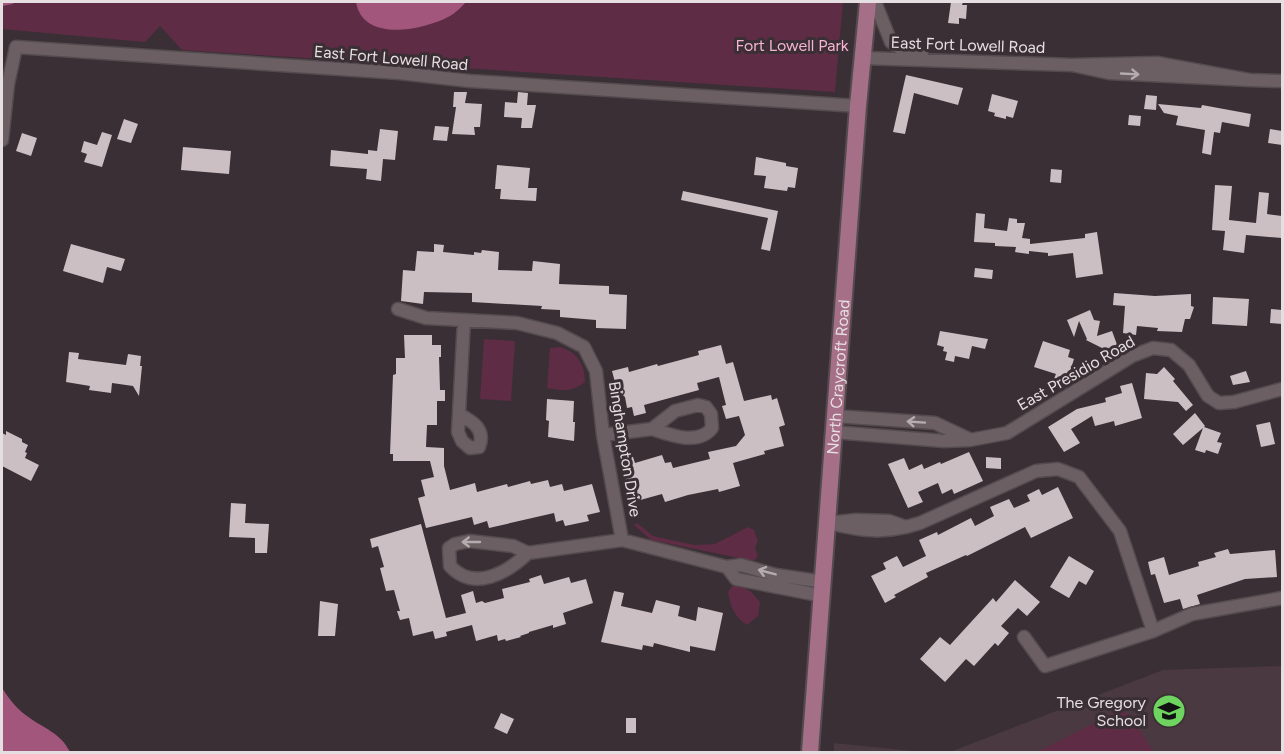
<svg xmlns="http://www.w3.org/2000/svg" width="1284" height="754" font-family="Figtree,sans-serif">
<rect width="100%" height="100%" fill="#3a2f34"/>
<!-- built -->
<path fill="#4a3940" d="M1282,666V752H950L1163,670Z
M834,743L922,752H834Z"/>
<!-- green -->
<path fill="#5e2c45" d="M2,2H843L835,92L182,50L160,26L145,42L2,29Z
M484,339L515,341L511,401L480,399Z
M560,347C577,352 585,364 585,382C572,392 563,391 547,388L550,348Z
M637,523L653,536L694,545L715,544L748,527L754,530L758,541L755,547L758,556L754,561L651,540L634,525Z
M732,586C747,586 751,591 760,602L758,616L747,625C734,616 731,608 728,592Z
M1120,710L1131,715L1153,752H1037Z"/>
<!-- water -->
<path fill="#a3567b" d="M356,2H466C461,7 456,13 448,17C423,30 363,43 356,2Z
M2,688C9,699 17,709 27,716C44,729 60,732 70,752H2Z"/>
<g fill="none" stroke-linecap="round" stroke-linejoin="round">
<!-- stream -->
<path stroke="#a3567b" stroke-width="4" d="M2,4L12,2"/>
</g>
<!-- building -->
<path fill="#ccbfc4" d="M951,2H963L962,5H967L966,19L959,18V24L948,23Z
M906,75L963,88L958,105L914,93L905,134L893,132Z
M454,92H467L465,103L482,104L480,127H474L475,135L452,134L456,107H453Z
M518,92L528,93L527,105H536L532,128H521L522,118L504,117L505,102L517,103Z
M992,94L1018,101L1013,118L1006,116V119L994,116L995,113L988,111Z
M1146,95L1157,96L1156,110L1144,109Z
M1158,104L1201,108L1202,105L1251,114L1249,127L1222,122L1220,133L1214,132L1211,155L1202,153L1205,130L1176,125L1178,116L1164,113Z
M1129,115L1141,116L1140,126L1128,125Z
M124,119L138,124L131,143L117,139Z
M435,126L449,127L447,141L433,140Z
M380,129L398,131L395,160L383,159L381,181L366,179L367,169L330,166L331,150L368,154V150L377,151Z
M1270,129L1282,131V145L1268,143Z
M102,132L112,135L102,167L84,162L87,154L81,152L84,141L97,145Z
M22,133L37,138L31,156L16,151Z
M183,147L231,151L229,174L181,170Z
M756,157L786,163V166L798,168L795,188L788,187L787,191L764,188L766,176L754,175Z
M497,165L530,168L528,188H537L536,201L500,199L501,189H495Z
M1051,169L1062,170L1061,183L1050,182Z
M1215,185L1232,186L1229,220L1256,223L1259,192L1269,193L1267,214L1282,216V238L1246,235L1244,253L1223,250L1225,231L1212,230Z
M683,191L778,211L770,251L761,249L768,218L681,200Z
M976,213L985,214L984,228L1007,231L1009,218L1017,219V223H1025L1022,238L1030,239V244L1085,238V234L1097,232L1103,274L1076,278L1073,253L1048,256V253L1029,251V254L1015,252L1016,247L995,246V243L974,242Z
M71,244L125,259L121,271L107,267L103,283L63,271Z
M434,244L444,245L443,252L474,255V252L481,253L482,250L499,252L498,270L532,271L533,261L560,264L559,284L609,286V294L627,295L626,329L596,328V320L560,317V310L541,309L542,306L472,302V293L424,292L423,304L401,301L403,270L415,271L417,251L434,252Z
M975,268L993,270L992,279L974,277Z
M1114,293L1155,296L1191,294V306L1194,307L1190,319H1185L1182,332L1157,331L1158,328L1137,326L1136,335L1123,333L1125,306L1113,305Z
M1213,297L1249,299L1247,326L1212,324Z
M1271,309L1282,310V324L1270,323Z
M1090,310L1094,320L1100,321L1097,336L1112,331L1119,350L1105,356L1102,348L1086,340L1087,339L1079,321L1074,337L1067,320Z
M940,331L988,339L985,349L972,346L969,359L955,356L954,362L945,360L947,352L943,351L944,347L937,345Z
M404,335H432V345H441V357H439L440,390H445V401H437V425H427L426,447L444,448V466L450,490L475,483L477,492L507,484L508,487L530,481L531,484L548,480L550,487L562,484L564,491L592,484L600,512L587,515L589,521L565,526L563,520L556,522L554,513L489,528L487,521L474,525L472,517L426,528L418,498L425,496L421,480L434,477L430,461H393V454H390L393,375L396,374V358H405Z
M1043,341L1070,350L1068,357L1074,359L1068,378L1065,377L1062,384L1053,381L1056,374L1034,367Z
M721,345L726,364L733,362L744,401L771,395L772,400L777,398L785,425L779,427L784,446L764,451L765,454L733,463L740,486L719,492L718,489L688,495L665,502L662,494L633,502L619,459L632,454L635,463L662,455L665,463L671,462L673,468L710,459L708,452L736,446L745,435L739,416L726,419L722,406L726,405L719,377L697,383L699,390L644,405L646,413L634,416L632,407L627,408L625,397L617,390L612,371L628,367L629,372L657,364L658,366L699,355L698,351Z
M69,352L79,353L78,359L126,365L128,354L141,356L140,366H142L139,396L133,386L112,383L111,393L89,390L90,386L66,382Z
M1164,367L1175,379L1173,381L1193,405L1186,411L1178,402L1144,399L1146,373L1157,374Z
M1246,371L1250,382L1233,385L1230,376Z
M1132,383L1142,418L1115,426L1114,421L1095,426L1092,416L1071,429L1080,443L1064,452L1048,427L1077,409L1106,402L1105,398L1122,393L1120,386Z
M547,399L574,401L573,422H575L574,441L548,437L549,421L546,420Z
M1195,413L1205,426L1204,427L1221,433L1217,442L1222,443L1218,454L1206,450L1205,453L1195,450L1203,428L1183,445L1173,434Z
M1270,422L1275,444L1261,447L1256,425Z
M6,431L22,439V442L28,445L25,452L27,453L25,458L39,465L31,481L2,466V433L6,435Z
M969,452L983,481L954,494L952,489L942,494L938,483L918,492L923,502L908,508L888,464L904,458L909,470L922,464L924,469L940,462L941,464Z
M986,457L1001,458V469L986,468Z
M1058,487L1073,518L1031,538L1025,527L967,556L966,555L926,573L928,577L894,595L896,597L885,603L871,576L886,569L883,563L897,556L903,567L926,556L919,540L937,532L938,535L971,518L975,526L994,516L990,507L1009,499L1014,508L1030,501L1027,495L1039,489L1042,495Z
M231,503L246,504L245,523L269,524L267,553H255V538L229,537Z
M421,524L446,618L466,613L461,595L473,591L476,603L482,601L485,603L504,598L502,589L530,582L529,579L541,575L544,584L569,577L571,583L586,579L593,603L563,613L566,624L553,628V625L529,632V633L520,636L521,637L506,641L505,639L498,641L497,635L476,641L472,625L446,632L447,636L435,639L433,631L413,636L409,618L400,620L397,611H400L394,590L386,591L380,568L384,567L378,546L372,548L370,539Z
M1228,549L1230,554L1275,550L1277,577L1245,579L1197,595L1200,604L1183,609L1180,599L1164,603L1155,574L1151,575L1148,562L1164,557L1169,575L1199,566L1198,562L1216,557L1214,553Z
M1069,556L1094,571L1086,585L1079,581L1069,598L1050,587Z
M1015,580L1040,602L1027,616L1018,608L1001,626L1009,633L998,646L995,643L974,666L966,659L945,682L920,659L940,637L950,645L993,598L996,602Z
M614,591L624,593L621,606L652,613L656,600L680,606L678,616L696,621L698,607L723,613L715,651L690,646V652L654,643L653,647L643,645L642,650L601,642Z
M320,601L338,604L335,636H318Z
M501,713L514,719L507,734L494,728Z
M626,718H636V733H626Z"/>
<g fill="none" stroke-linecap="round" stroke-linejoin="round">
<defs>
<path id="minor" d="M875,2L891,42L903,50L922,55
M863,58L1072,65L1157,63L1249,80L1109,73L1072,65
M1249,80L1282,81
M2,140L8,84L16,47L399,73L470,81L858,106
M398,309L426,318L517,323L557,333L584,347L596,371L603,435L622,540
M698,405L706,407L711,414L712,428C698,446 670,435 652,429L675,411Z
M459,414C472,421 486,429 479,447L470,448L462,441L458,432L464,320
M834,416L935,423L969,439
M833,432L944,441L970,440L1007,433L1132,356L1153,348L1171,350L1189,365L1208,396L1219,403L1234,402L1282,389
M603,435L652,429
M856,520L889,521L906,527C877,534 857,529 828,523Z
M906,527L920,523L1036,471L1058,469L1079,477L1120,531L1153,631
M528,553C507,573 474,592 450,566L449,548L455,544L469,541L513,546L528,553L622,540L727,567
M823,596L736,579L727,567L741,565L776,575L824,582
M1024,637L1045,666L1153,631L1192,614L1282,598"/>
<g id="major">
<path id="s1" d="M810,752L858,106L868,2"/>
</g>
</defs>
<!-- minor casing -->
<use href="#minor" stroke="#544b4e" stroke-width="15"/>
<!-- major casing -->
<use href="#major" stroke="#544b4e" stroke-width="20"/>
<!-- minor -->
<use href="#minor" stroke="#6b5f63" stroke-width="12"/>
<!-- major -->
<use href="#major" stroke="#a66f88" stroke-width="16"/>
</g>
<!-- one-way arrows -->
<defs><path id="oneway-shaft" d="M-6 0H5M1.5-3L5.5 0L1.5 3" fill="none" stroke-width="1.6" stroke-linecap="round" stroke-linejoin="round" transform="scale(1.5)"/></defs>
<g stroke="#b5acaf">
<use href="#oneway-shaft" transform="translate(1130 74) rotate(3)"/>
<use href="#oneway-shaft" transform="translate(916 422) rotate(-176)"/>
<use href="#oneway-shaft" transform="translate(471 542) rotate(180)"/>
<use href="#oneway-shaft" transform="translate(767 572) rotate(-165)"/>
</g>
<!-- icons -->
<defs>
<symbol id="school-disc" viewBox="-11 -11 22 22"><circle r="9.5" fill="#6fd360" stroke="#3a2f34"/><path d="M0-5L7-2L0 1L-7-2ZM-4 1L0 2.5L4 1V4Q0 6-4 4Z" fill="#111"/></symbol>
</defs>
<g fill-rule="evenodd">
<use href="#school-disc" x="1150" y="692" width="38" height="38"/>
</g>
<g text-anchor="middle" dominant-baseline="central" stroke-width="6" stroke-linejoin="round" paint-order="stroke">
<!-- park labels -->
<g font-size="16" fill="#f6b4d1" stroke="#3a2f34">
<text x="792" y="45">Fort Lowell Park</text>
</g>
<!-- street labels -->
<g font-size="16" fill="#e6dfe1" stroke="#3a2f34">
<text transform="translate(968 45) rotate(2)">East Fort Lowell Road</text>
<text transform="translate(391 58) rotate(5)">East Fort Lowell Road</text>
<text transform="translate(1076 373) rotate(-30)">East Presidio Road</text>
<text stroke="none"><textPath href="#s1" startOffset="376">North Craycroft Road</textPath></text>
<text transform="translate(625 449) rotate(81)">Binghampton Drive</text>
</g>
<!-- poi labels -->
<g font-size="16" fill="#e6dfe1" stroke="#3a2f34" text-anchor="end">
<text x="1146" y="702">The Gregory<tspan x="1146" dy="18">School</tspan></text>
</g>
</g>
<!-- border -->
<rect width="1284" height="754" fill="none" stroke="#e6dfe1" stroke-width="6"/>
</svg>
